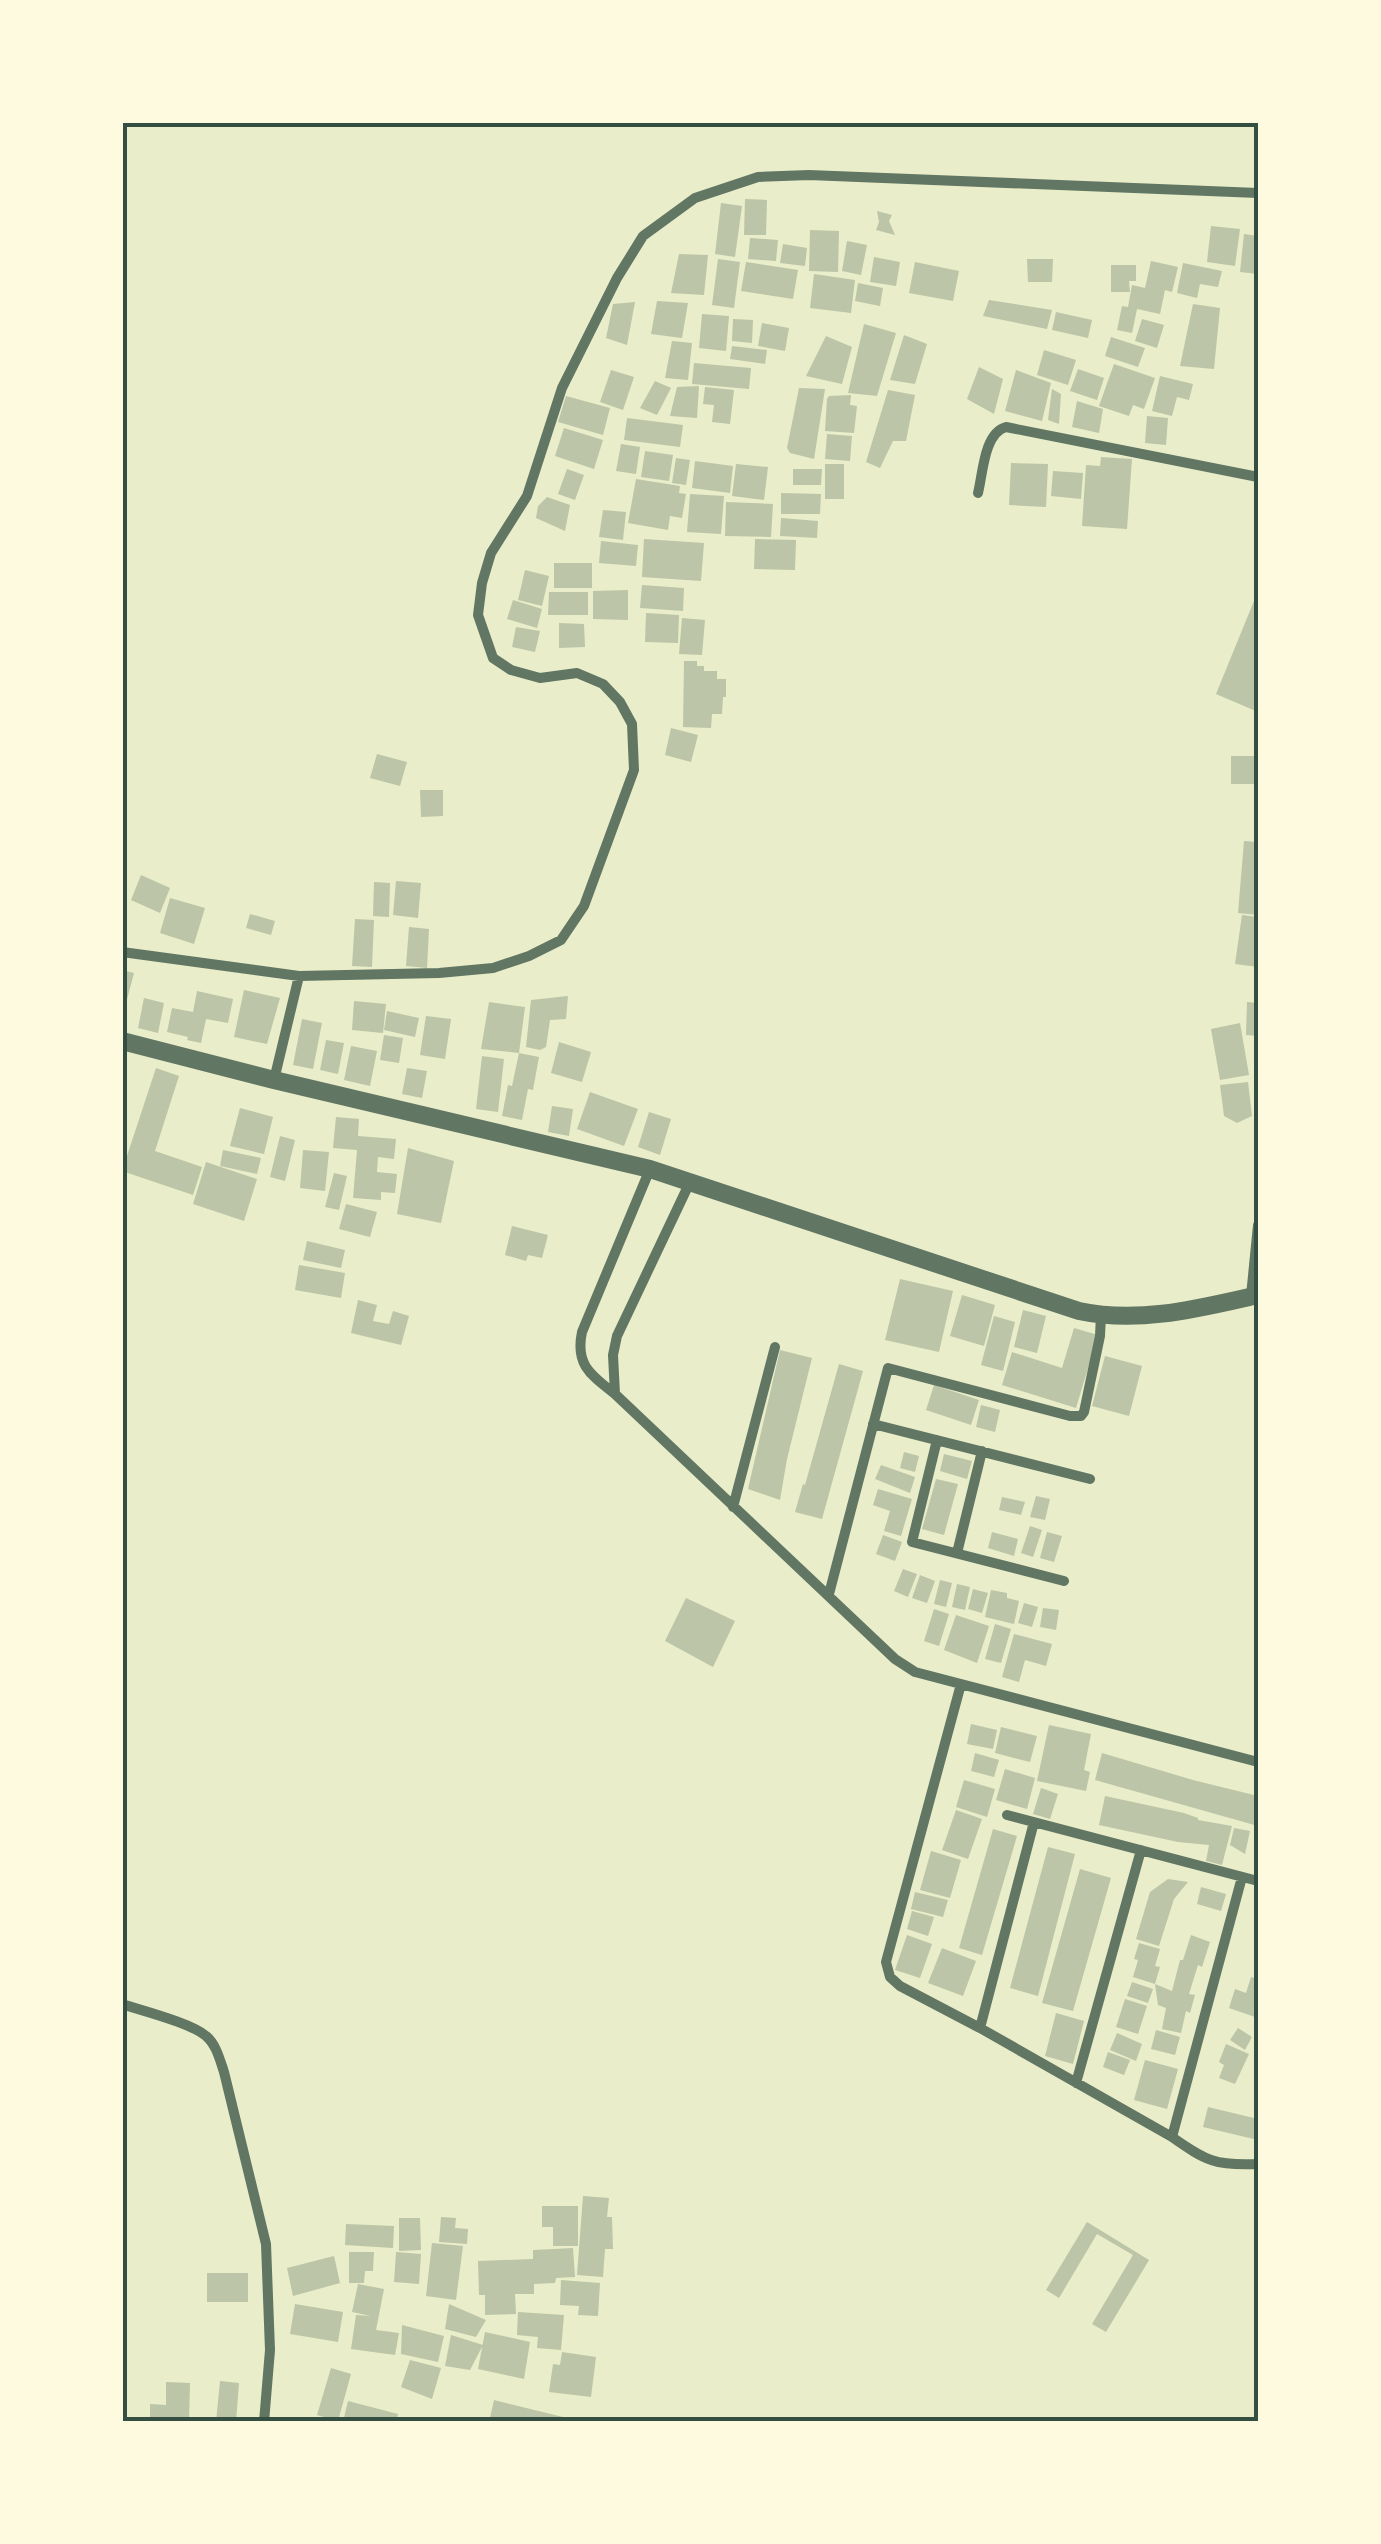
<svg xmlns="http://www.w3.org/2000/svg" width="1381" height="2544" font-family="'Crimson Pro',serif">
<rect width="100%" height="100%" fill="#e9edc9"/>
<!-- building -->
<path fill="#bcc5a7" d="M745,199L767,200L766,235H744Z
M721,203L742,206L735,257L715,254Z
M877,211L892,215L889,221L895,235L876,230L879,222Z
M1211,226L1240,229L1235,266L1207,262Z
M810,230L839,231L838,272L809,271Z
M1244,234L1258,236V274L1240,272Z
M750,238L778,240L776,261L748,259Z
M847,241L867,245L861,275L842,271Z
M783,244L807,248L805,266L780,263Z
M679,254L708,255L704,295L671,293Z
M874,257L900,262L896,286L870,282Z
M718,259L740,262L734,308L712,305Z
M1027,259H1053L1052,282H1028Z
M1151,261L1178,267L1172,292L1165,290L1160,314L1137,309L1132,333L1117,330L1122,306L1128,307L1132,285L1145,288Z
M746,262L798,270L793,299L741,291Z
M915,262L959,271L953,301L909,293Z
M1183,263L1222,271L1218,287L1200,284L1197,298L1177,293Z
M1111,265H1136V281H1129L1130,292H1111Z
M814,274L855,280L851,313L810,308Z
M858,283L883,288L880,306L855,301Z
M989,300L1052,310L1047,329L983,316Z
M657,301L688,303L682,338L651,334Z
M635,302L627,345L606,338L613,304Z
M1193,304L1220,308L1214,369L1180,366Z
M1056,312L1092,320L1088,338L1052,330Z
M702,314L729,316L726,351L699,348Z
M733,319L753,320L752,343L732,341Z
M1142,319L1164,325L1157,348L1135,341Z
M762,323L789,328L785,351L758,346Z
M864,324L896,333L877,396L848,393Z
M904,335L927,344L915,384L890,380Z
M826,336L852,347L842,384L806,376Z
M1111,337L1145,348L1138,367L1105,356Z
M672,341L692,343L688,380L665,378Z
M732,346L767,350L765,364L730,359Z
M1044,350L1076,360L1068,385L1037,375Z
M694,363L751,368L749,389L692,384Z
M1114,364L1155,378L1144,409L1133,405L1129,416L1099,406Z
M979,367L1003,379L994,414L967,399Z
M1078,369L1104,378L1097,400L1070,391Z
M611,370L634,377L623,410L600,402Z
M1016,370L1051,383L1042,421L1005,411Z
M1160,376L1193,384L1189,400L1177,397L1172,416L1152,411Z
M655,381L671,388L657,415L640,408Z
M699,386L697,418L670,416L677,387Z
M705,387L734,390L730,424L712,422L714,405L703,404Z
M799,388L825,389L814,459L790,453L787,448Z
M1052,389L1061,394L1059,424L1048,420Z
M888,390L915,395L906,441H893L880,468L866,462Z
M851,395L850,405L857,406L854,433L825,431L827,399L829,396Z
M566,396L610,408L603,435L558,422Z
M1077,401L1103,409L1099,433L1072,427Z
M1147,416L1168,418L1166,445L1145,443Z
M627,418L683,425L680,447L624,440Z
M564,428L603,440L594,469L555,456Z
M827,434L852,436L850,461L825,459Z
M621,444L640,447L636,474L616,471Z
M645,451L673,455L669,481L641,477Z
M1101,457L1132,459L1127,529L1082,526L1086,465L1100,466Z
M676,458L690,460L686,485L672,483Z
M695,461L733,466L730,493L692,488Z
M1011,463L1048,464L1046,507L1009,505Z
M736,464L768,467L764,500L732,496Z
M825,464H844V499H825Z
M567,469L584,475L575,500L558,494Z
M793,469H822L821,485H793Z
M1053,471L1083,473L1081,499L1051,496Z
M636,479L680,486L679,493L686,494L682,518L670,516L668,530L628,523Z
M781,493L821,494L820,514H781Z
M690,494L724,496L721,534L687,532Z
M547,497L570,505L565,531L536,518L538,506Z
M726,502L773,504L771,537L725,536Z
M603,510L626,512L623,540L599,537Z
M781,518L818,521L817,538L780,536Z
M644,539L704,543L701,581L642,577Z
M755,539L796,540L795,570L754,569Z
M601,541L638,545L636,566L599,563Z
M554,563H592V588H554Z
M525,570L549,576L542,606L518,600Z
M642,585L684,588L683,611L640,608Z
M628,590V620L593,619V591Z
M1258,591V712L1216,694Z
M549,592H588V615H548Z
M513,600L542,609L537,628L507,619Z
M646,613L679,615L678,643L645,642Z
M682,618L705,620L702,655L679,654Z
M559,623L584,624L585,647L559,648Z
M516,627L540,631L535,652L512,647Z
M684,661H697V666H704V671H717V679H726V697H723L722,714H712L711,728L683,727Z
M671,728L698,735L691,762L665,755Z
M377,754L407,762L400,786L370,778Z
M1231,756H1258V784H1231Z
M420,790H443V816L421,817Z
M1244,841L1258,842V915L1238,913Z
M141,875L170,888L160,913L131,900Z
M396,881L421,883L418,918L393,915Z
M374,882L390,883L389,917L373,916Z
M170,898L205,908L194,944L160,933Z
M250,914L275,921L271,935L246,928Z
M1242,915L1258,917V967L1235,964Z
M355,919L374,920L372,967L352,966Z
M409,927L429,929L427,968L406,966Z
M122,970L134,973L124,1011H122Z
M244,990L280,998L267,1044L234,1037Z
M197,991L233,999L228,1023L206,1019L201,1043L187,1040L188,1037L167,1032L172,1008L193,1012Z
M568,996L566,1019L550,1020L546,1047L540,1050L526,1047L531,1000Z
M144,998L164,1003L158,1033L138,1028Z
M354,1001L386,1004L383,1033L352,1030Z
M489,1002L525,1007L519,1053L481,1049Z
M1247,1002L1258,1003V1036L1246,1035Z
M387,1011L419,1018L415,1037L384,1030Z
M426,1016L451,1019L445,1059L420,1055Z
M302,1019L322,1023L313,1069L293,1065Z
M1240,1023L1249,1075L1220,1080L1211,1029Z
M384,1035L403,1038L399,1063L380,1060Z
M326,1040L344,1043L338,1074L320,1070Z
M559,1042L591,1052L582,1082L551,1073Z
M351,1046L377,1051L370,1086L344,1080Z
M519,1053L539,1057L533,1090L528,1089L522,1120L502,1116L508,1085L512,1086Z
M482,1056L504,1059L498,1112L476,1109Z
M156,1068L179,1076L155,1151L202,1167L193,1195L122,1171Z
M407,1068L427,1071L422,1098L402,1094Z
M1248,1082L1252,1116L1237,1123L1224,1116L1220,1085Z
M590,1092L638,1109L624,1146L577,1129Z
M552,1106L573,1109L569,1136L548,1132Z
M240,1108L273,1117L264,1154L230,1146Z
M649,1112L671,1119L660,1155L638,1147Z
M336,1117L359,1119L358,1136L396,1139L394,1159L378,1157L377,1172L397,1174L395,1193L381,1192V1200L353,1198L357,1150L333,1148Z
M280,1136L295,1140L285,1181L270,1177Z
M408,1148L454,1161L441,1223L397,1214Z
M223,1150L261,1158L257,1174L220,1166Z
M303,1150L329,1152L325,1191L300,1188Z
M206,1162L257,1179L244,1221L193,1204Z
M334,1173L347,1176L339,1210L325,1207Z
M346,1204L377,1212L370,1237L339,1229Z
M512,1226L548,1235L542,1258L528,1255L526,1261L505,1255Z
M307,1241L345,1250L341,1268L303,1260Z
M299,1265L345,1273L341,1298L295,1290Z
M900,1279L953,1291L939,1352L885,1340Z
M962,1295L995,1305L984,1346L950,1336Z
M358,1300L377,1305L373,1321L389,1324L393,1311L409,1316L401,1345L351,1333Z
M1023,1310L1046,1316L1037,1353L1014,1347Z
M994,1316L1015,1322L1003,1371L981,1365Z
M1074,1328L1098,1335L1076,1408L1002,1385L1012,1352L1062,1368Z
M780,1350L812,1358L787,1459L780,1500L748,1489Z
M1105,1356L1142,1366L1129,1416L1092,1406Z
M839,1364L863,1371L822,1519L795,1512L803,1484L805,1485Z
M934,1385L979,1400L971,1425L926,1410Z
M981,1405L1000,1410L995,1432L976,1427Z
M904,1452L919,1456L915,1472L900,1468Z
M944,1454L972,1461L967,1479L940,1471Z
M881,1465L915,1477L910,1493L875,1479Z
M936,1479L958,1484L944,1535L922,1529Z
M878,1489L912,1499L901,1536L884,1531L890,1511L873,1505Z
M1036,1496L1050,1499L1045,1520L1030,1517Z
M1002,1497L1025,1502L1021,1515L999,1510Z
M1030,1526L1042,1530L1033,1557L1021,1553Z
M992,1532L1018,1539L1014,1556L988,1548Z
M1047,1532L1062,1536L1054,1562L1040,1558Z
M883,1535L902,1542L895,1561L876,1554Z
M903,1569L917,1574L908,1597L894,1591Z
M920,1575L935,1581L927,1603L912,1598Z
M940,1580L952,1583L946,1607L934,1604Z
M957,1584L970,1587L965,1610L952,1607Z
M973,1589L988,1593L982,1613L968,1609Z
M991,1590L1007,1593V1598L1019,1601L1014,1624L985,1617Z
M686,1598L735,1621L713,1667L665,1641Z
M1024,1603L1038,1607L1032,1627L1018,1623Z
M1043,1608L1059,1610L1056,1630L1040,1627Z
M934,1609L949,1614L939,1646L924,1641Z
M956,1615L989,1626L977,1663L944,1650Z
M995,1624L1011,1629L1001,1663L985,1659Z
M1014,1634L1052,1644L1046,1666L1025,1660L1019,1682L1002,1677Z
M971,1724L997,1730L993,1749L967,1744Z
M1049,1725L1091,1734L1084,1770L1090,1772L1086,1791L1037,1781Z
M1001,1727L1037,1736L1030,1762L995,1753Z
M975,1753L999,1760L994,1777L971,1771Z
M1102,1753L1193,1780L1258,1796V1826L1095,1780Z
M1005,1769L1035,1778L1027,1809L996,1800Z
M964,1780L995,1789L987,1817L956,1807Z
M1041,1788L1058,1794L1050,1819L1033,1814Z
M1105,1796L1184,1813L1198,1818V1820L1232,1826L1222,1865L1206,1861L1209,1845L1178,1842L1099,1825Z
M956,1810L982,1819L968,1859L942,1850Z
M1234,1828L1250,1831L1245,1854L1230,1845Z
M993,1829L1017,1836L982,1955L959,1948Z
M1048,1847L1075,1854L1038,1996L1010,1988Z
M931,1851L961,1860L950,1898L920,1890Z
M1080,1869L1111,1878L1073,2011L1042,2003Z
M1168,1879L1188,1882L1174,1899L1159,1946L1136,1939L1150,1892Z
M1201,1887L1226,1894L1221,1911L1197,1904Z
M915,1892L948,1900L943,1917L911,1909Z
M912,1911L934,1917L928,1936L907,1929Z
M907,1935L932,1944L920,1978L895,1970Z
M1191,1935L1210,1942L1202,1967L1198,1965L1189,1994L1195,1995L1190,2013L1186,2011L1181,2033L1162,2029L1166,2008L1158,2005L1155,1984L1172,1991L1180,1960H1183Z
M1139,1943L1160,1949L1155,1966L1160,1967L1155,1984L1133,1977L1138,1960L1134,1959Z
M942,1948L976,1961L963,1996L928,1983Z
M1251,1977L1258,1979V2018L1229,2008L1235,1989L1246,1993Z
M1132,1982L1153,1989L1148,2003L1127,1996Z
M1125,1999L1147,2006L1138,2034L1116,2027Z
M1056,2013L1084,2021L1073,2064L1045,2056Z
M1238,2028L1252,2037L1245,2050L1230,2040Z
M1156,2030L1180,2037L1175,2055L1151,2049Z
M1117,2033L1142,2044L1136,2061L1110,2050Z
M1226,2044L1249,2054L1235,2084L1219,2078L1224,2065L1219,2062Z
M1108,2052L1130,2060L1124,2075L1103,2067Z
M1145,2060L1178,2069L1167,2109L1134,2100Z
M1208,2107L1258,2119V2140L1203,2127Z
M583,2196L609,2198L607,2217H612L613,2249H605L603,2277L577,2275Z
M542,2206H578V2246H553V2227H542Z
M441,2217L456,2218L455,2228L468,2229L467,2244L439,2242Z
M399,2218H420L421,2250L399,2251Z
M1087,2222L1149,2260L1106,2332L1092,2324L1133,2255L1097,2234L1059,2298L1046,2290Z
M346,2224L394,2226L393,2248L345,2245Z
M432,2243L463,2246L456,2300L426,2296Z
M573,2248L575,2277L556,2278L555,2283L534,2284V2294H515L516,2314L485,2315V2295H479L478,2261L533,2259V2250Z
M349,2252H374L373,2271H365L364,2283H349Z
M396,2252L421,2254L419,2284L394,2282Z
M334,2256L340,2283L293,2296L287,2268Z
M207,2273H248V2302H207Z
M561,2280L600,2283L598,2316L578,2315L579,2306L560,2305Z
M358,2284L384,2289L376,2330L399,2333L395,2355L351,2349L356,2315L371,2316L352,2312Z
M295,2304L343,2312L338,2342L290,2334Z
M449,2304L486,2320L476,2337L445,2329Z
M518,2312L564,2315L561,2350L537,2348L538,2337L517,2335Z
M402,2325L444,2336L438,2362L401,2354Z
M485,2332L530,2342L524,2379L478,2369Z
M451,2335L483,2345L470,2370L445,2366Z
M562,2352L596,2357L591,2397L549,2392L553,2364L560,2365Z
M410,2360L441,2368L432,2399L401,2387Z
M331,2368L351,2374L338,2421L317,2415Z
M220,2381L239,2383L236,2422H216Z
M166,2382L190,2383L189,2422H150V2404L166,2405Z
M494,2400L567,2418L566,2422H489Z
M348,2401L398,2414L396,2422H343Z"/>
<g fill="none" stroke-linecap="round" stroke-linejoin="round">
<!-- minor -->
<path stroke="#617663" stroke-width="10" d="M978,493C983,473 984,433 1006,427L1258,477
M122,952L299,976L439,973L493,968L529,956L561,940L584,906L634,770L632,724L620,702L603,684L577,673L540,678L511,670L493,658L478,615L482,583L491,553L527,496L562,388L617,278L643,236L695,198L758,177L809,175L1258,193
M274,1080L299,976
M650,1169L582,1332C575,1365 591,1375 615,1394L895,1659L915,1672L1258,1762
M1251,1296L1258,1225
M615,1394L613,1355L617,1336L690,1182
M873,1424L1090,1479
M937,1440L912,1542L1064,1581
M733,1507L775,1347
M957,1553L982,1451
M829,1594L888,1368L1070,1416H1081L1084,1412L1100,1336L1101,1315
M961,1684L886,1962L890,1977L900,1986L980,2028L1172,2137C1206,2161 1216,2166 1258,2164
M1007,1815L1258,1881
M122,2004C143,2011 191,2023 206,2036C216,2044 220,2060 224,2072L266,2244L270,2350L264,2422
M980,2028L1034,1822
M1076,2083L1141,1850
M1172,2137L1242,1877"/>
<!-- tertiary -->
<path stroke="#617663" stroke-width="18" d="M122,1041L274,1080L650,1169L1079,1311C1140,1324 1200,1308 1258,1295"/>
</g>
<!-- border -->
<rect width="1381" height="2544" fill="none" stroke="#fefae0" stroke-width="250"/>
<rect x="125" y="125" width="1131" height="2294" fill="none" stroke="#344e41" stroke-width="4"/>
</svg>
